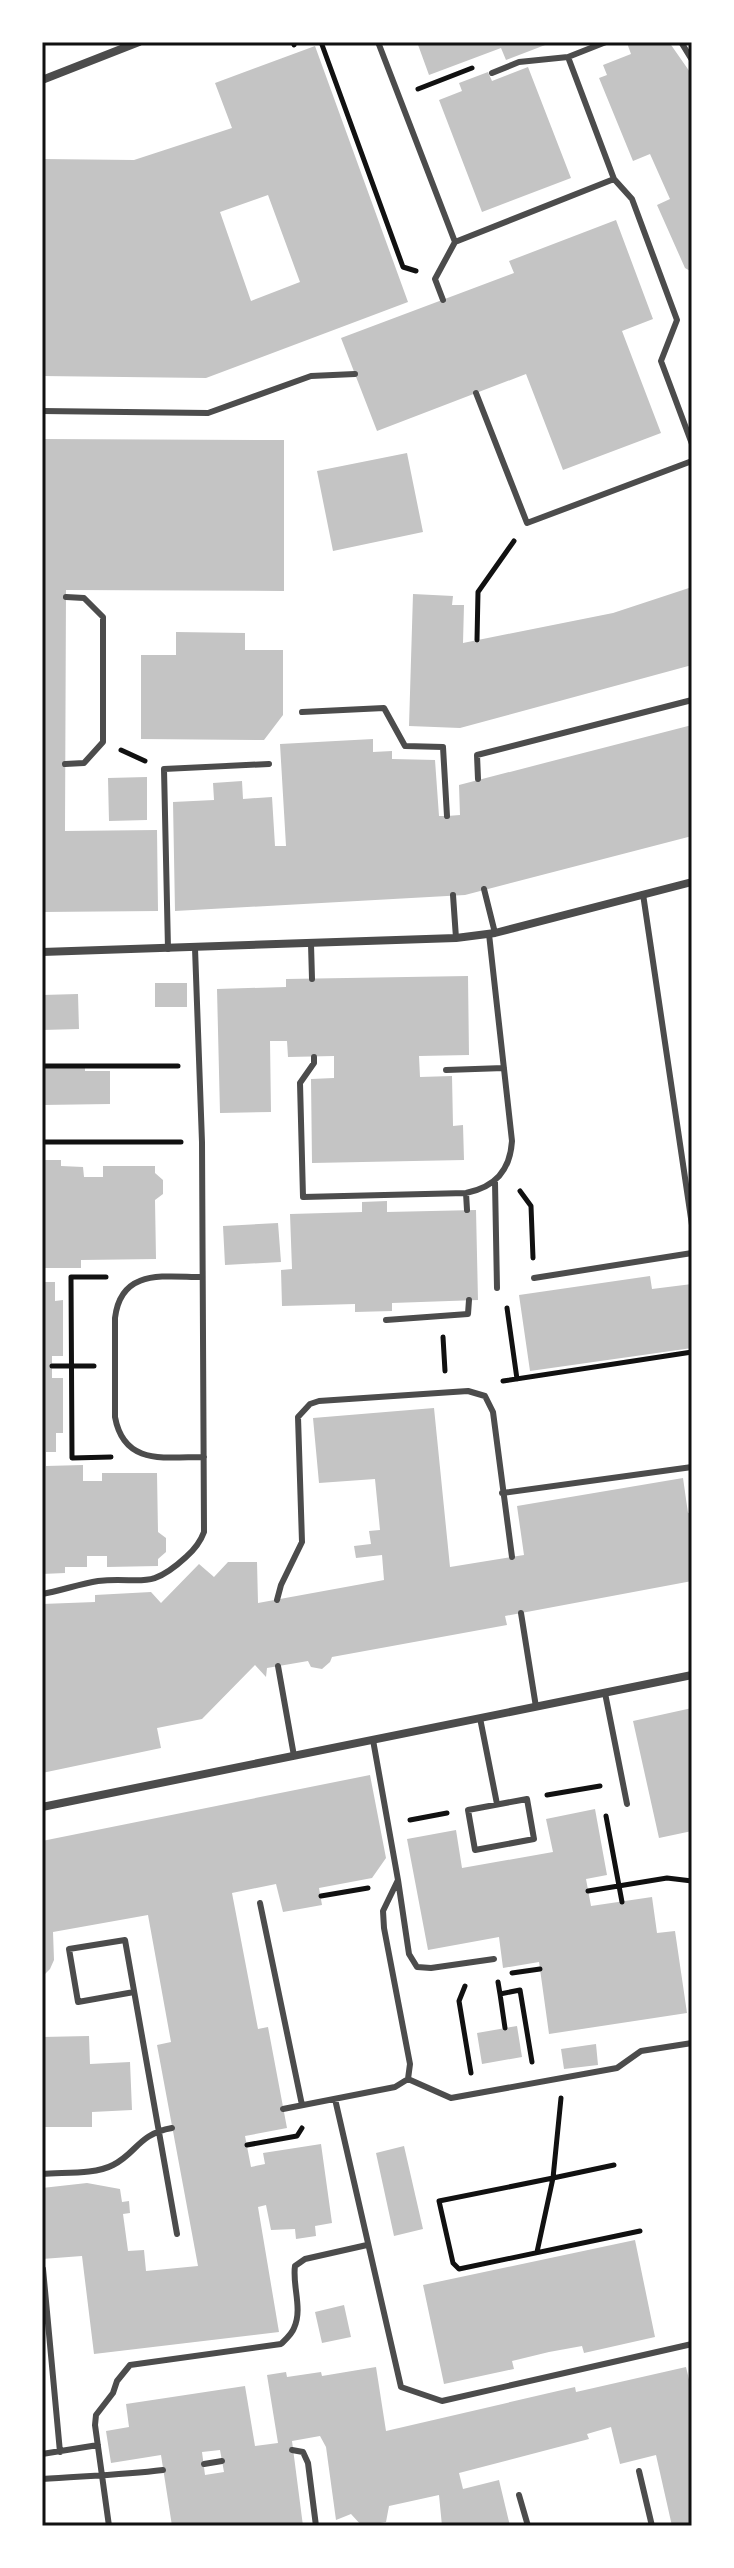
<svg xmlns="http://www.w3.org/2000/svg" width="734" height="2568" font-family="'Exo 2',sans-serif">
<rect width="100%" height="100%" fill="#fff"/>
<!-- building -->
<path fill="#c4c4c4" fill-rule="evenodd" d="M417,42H553L506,60L501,48L429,75Z
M669,42L692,75V272L685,268L657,205L670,199L650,154L633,161L599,78L607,75L603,65L631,54L627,43Z
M315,46L408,302L206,378L42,376V159L134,160L232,128L215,83ZM268,195L300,282L251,301L220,212Z
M528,67L571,178L482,212L439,100L462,91L459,83L488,72L492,81Z
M616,220L653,319L622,331L661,433L563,470L526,374L377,431L341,338L514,273L509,261Z
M42,439L284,440V591L66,590L65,831L157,830L158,911L42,912Z
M407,453L423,532L333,551L317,471Z
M692,587V665L460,728L409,726L413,594L453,596L452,605H464L463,643L613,613Z
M176,632L245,633V650H283V715L264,740L141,739V655H176Z
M692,725V836L465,895L175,911L173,802L214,800L213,783L242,781L243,799L272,797L275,846H286L280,744L373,739V752L392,751V759L435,760L439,816H447L460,815L459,785Z
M147,777V820L109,821L108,778Z
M468,976L469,1055L419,1056L420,1077L452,1076L453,1126L463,1125L464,1160L312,1163L311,1079L334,1078V1056L288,1057L287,1041H270L271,1112L220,1113L217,989L286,987V979Z
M155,983H187V1007H155Z
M78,994L79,1029L42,1030V995Z
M85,1065V1071H110V1104L42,1105V1066Z
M42,1160H61V1166L83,1167L84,1177H103V1166H155V1173L163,1180V1194L155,1200L156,1259L81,1260V1268H45V1282H55V1301L63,1300V1356H52V1378H63V1433H56V1452H46V1466L83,1465V1481H102V1473H157L158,1532L166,1538V1552L158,1559V1566L107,1567V1556H87V1567H65V1573L42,1574Z
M387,1201V1212L476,1210L478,1300L392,1303V1311L355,1312V1304L282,1306L281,1270L292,1269L290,1214L362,1212V1202Z
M278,1223L281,1262L225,1265L223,1226Z
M650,1276L652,1289L692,1284V1348L530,1371L519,1295Z
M434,1408L450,1567L524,1555L517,1506L683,1478L688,1513L692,1512V1581L505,1616L507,1625L332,1657L330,1662L322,1669L311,1667L308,1661L267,1668L266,1677L255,1665L202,1719L157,1728L161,1748L42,1773V1604L95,1602V1595L151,1592L161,1603L199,1564L214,1577L228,1562H257L258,1603L384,1580L382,1555L356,1558L354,1546L371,1544L369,1531L380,1530L375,1479L319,1483L313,1418Z
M692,1708V1831L659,1838L633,1721Z
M370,1775L386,1858L372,1878L319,1888L322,1905L283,1912L276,1884L232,1893L258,2029L268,2027L287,2128L245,2136L251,2167L265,2164L263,2153L321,2144L332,2223L315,2226L316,2236L296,2239L295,2229L271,2230L266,2205L258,2207L279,2332L94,2354L82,2256L42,2259V2188L87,2183L120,2189L122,2202L129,2201L130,2213L123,2214L128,2251L144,2250L146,2271L198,2266L157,2045L171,2042L148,1915L53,1932L54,1960L50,1969L42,1977V1841Z
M595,1809L607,1875L586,1879L591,1906L652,1897L657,1933L675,1931L687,2013L549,2034L539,1962L503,1968L499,1937L428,1950L407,1839L456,1830L462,1868L553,1852L546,1819Z
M517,2026L522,2057L482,2064L477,2033Z
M89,2036L90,2064L130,2062L132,2110L92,2112V2127H42V2037Z
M596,2044L598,2065L564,2069L561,2049Z
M404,2146L423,2229L394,2236L376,2153Z
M635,2240L655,2337L584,2353L582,2346L549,2352L512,2361L514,2369L444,2384L423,2285Z
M344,2305L351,2337L322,2343L315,2312Z
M376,2367L386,2431L575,2387L576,2392L686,2367L692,2392V2526H672L656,2455L620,2464L611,2427L587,2434L589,2439L459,2473L463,2489L499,2480L510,2526H442L439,2495L389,2506L386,2522L362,2526L351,2514L336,2520L326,2447L320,2436L292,2441L303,2526H172L161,2455L111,2463L106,2431L129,2427L126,2404L245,2386L255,2446L278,2443L267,2375L286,2372L287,2377L321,2372L322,2376ZM220,2450L224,2472L205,2475L202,2452Z"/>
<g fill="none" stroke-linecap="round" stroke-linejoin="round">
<!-- path -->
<path stroke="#111" stroke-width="5" d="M293,42L294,45
M321,42L403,267L416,271
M418,89L472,68
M477,640L478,592L514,541
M121,750L145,761
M44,1066H178
M42,1142H181
M520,1191L531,1206L533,1258
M106,1277H71L72,1458L111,1457
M507,1308L517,1379
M443,1337L445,1371
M52,1366H94
M503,1381L692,1352
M547,1795L600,1786
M606,1816L622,1902
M410,1820L447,1813
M588,1891L667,1878L692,1881
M321,1896L368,1888
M512,1973L540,1969
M498,1982L500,1994L520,1990L532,2062
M465,1986L459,2001L471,2073
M500,1994L505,2028
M561,2098L553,2178L614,2165
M247,2145L297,2136L302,2128
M537,2252L553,2178L439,2201L453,2263L459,2269L640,2231"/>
<!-- service -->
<path stroke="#4c4c4c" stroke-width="6" d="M378,42L455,242
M681,42L692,60
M568,57L614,179
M492,73L519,62L568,57L606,42
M443,300L435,279L455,242L614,179L632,199L677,320L661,361L692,444
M476,393L527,523L692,461
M42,411L208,413L311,376L355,374
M302,712L384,708L405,746L443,747L447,816
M65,764L84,763L103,742V617L84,598L66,597
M478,779L477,755L692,700
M484,889L495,933
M643,894L692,1225
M453,895L456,938
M311,944L312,979
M168,949L164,769L269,764
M314,1057V1063L300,1083L303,1197L466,1193C495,1187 510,1171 512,1141L489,934
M446,1070L504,1068
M495,1182L497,1288
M466,1193L467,1210
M202,1277C164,1277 121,1268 115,1318V1417C124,1466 165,1457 204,1457
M534,1278L692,1253
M386,1320L468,1314L469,1300
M502,1493L692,1467
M42,1594C60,1591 79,1584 98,1581C141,1576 148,1592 186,1557C194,1550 200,1543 204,1532L202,1142L195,948
M277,1600L281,1585L302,1542L298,1417L310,1404L319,1401L468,1391L485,1396L493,1412L512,1557
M521,1613L536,1707
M278,1666L294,1756
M605,1693L627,1804
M480,1718L497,1804
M527,1799L534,1839L475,1850L468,1810Z
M398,1880L409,1954L417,1967L431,1968L494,1959
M260,1903L302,2105
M134,1992L78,2002L69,1949L125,1940L177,2234
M408,2079L451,2098L617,2068L641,2051L692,2043
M335,2099L401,2387L442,2401L692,2344
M283,2109L395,2087L408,2079L410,2064L384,1928L383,1911L398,1880L373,1740
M42,2174C63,2172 94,2175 113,2165C137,2153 138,2134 172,2128
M43,2269L60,2452
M292,2450L303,2452L308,2463L316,2526
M42,2454L98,2445
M204,2464L222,2461
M639,2471L652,2526
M42,2479C83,2476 123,2475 163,2470
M519,2495L528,2526
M109,2526L95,2425L96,2415L113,2393L117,2381L130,2365L281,2344C285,2340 292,2334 294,2328C303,2309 292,2285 295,2266L305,2259L367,2245"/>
<!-- minor -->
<path stroke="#4c4c4c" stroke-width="8" d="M42,80L139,42
M42,952L456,938L495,933L692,882
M42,1807L692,1675"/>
</g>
<!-- border -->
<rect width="734" height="2568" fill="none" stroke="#ffffff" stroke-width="88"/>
<rect x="44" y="44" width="646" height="2480" fill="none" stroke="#111" stroke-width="3"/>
</svg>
